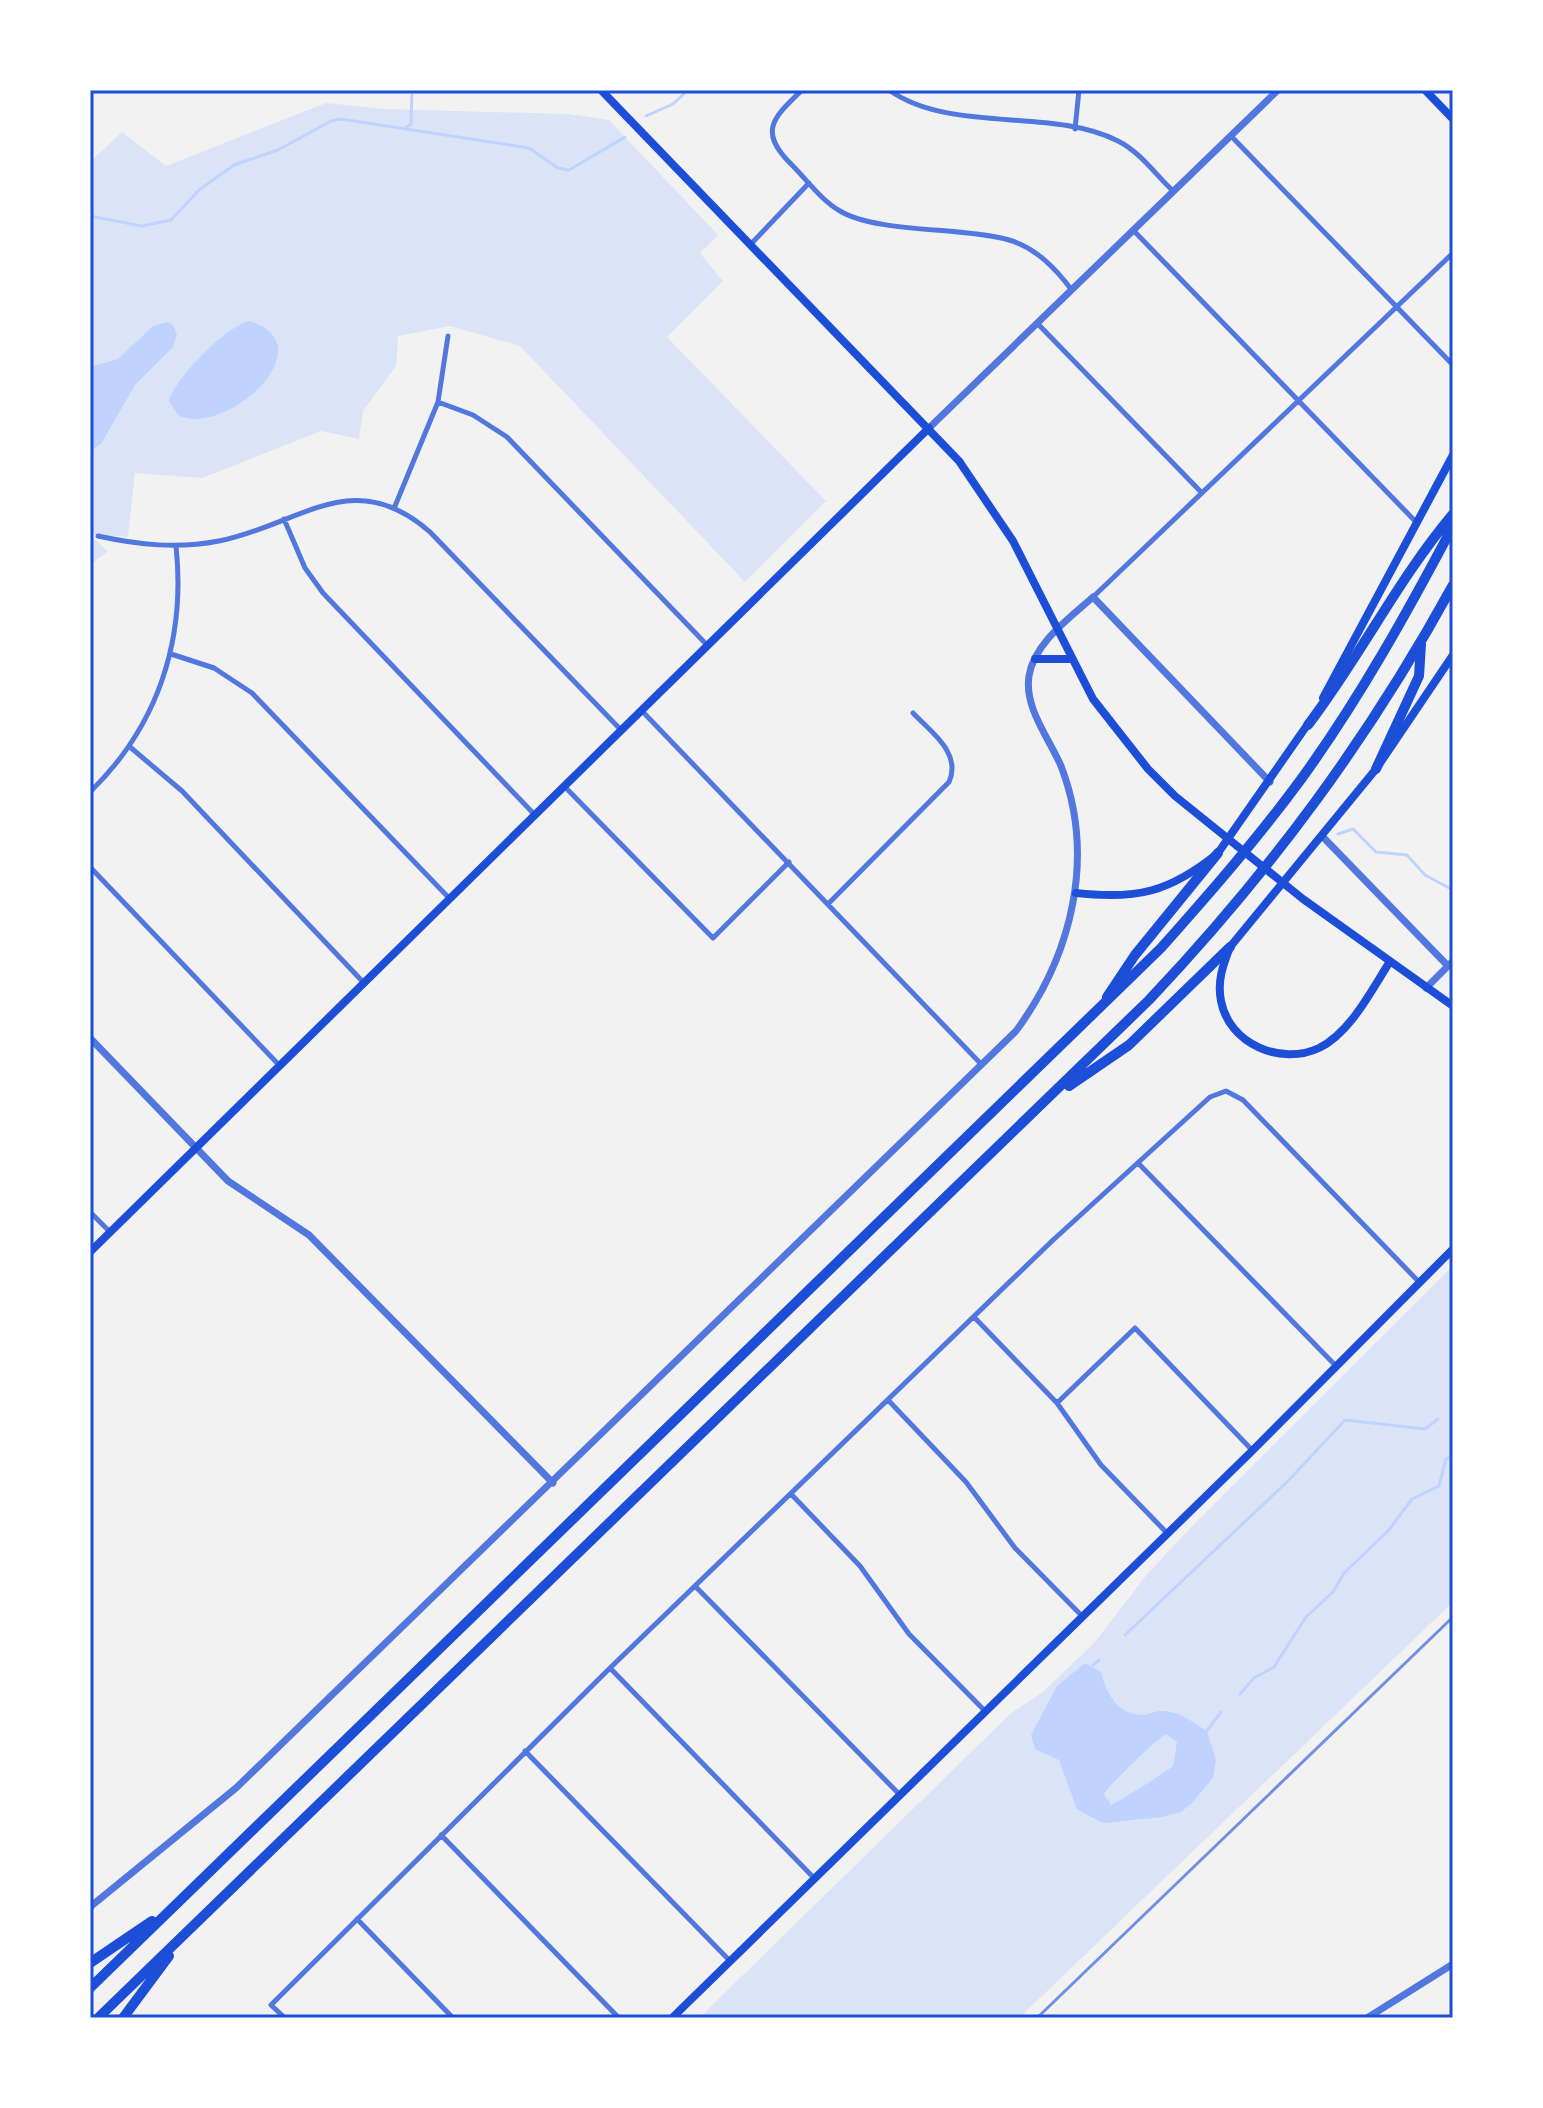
<svg xmlns="http://www.w3.org/2000/svg" width="1543" height="2108" font-family="'Zilla Slab',serif">
<rect width="100%" height="100%" fill="#f2f2f2"/>
<!-- green -->
<path fill="#dbe4f7" d="M326,103L384,109L569,114L609,120L718,235L700,253L723,281L667,337L826,501L745,582L520,346L450,326L398,336L396,366L363,411L359,439L321,431L202,478L135,473L128,537L90,534V162L122,132L166,166Z
M90,535L108,551L90,565Z
M1453,1266V1602L1019,2018H699L1010,1714L1044,1691L1094,1643L1148,1573L1198,1520Z"/>
<!-- water -->
<path fill="#bfd3fe" fill-rule="evenodd" d="M250,321C328,346 224,439 178,415L169,401C175,378 227,325 250,321Z
M168,322L174,326L177,336L172,348L135,385L101,444L90,451V367L118,359L153,326Z
M1085,1663L1101,1672C1106,1692 1117,1715 1142,1715C1148,1715 1154,1711 1160,1711C1178,1710 1193,1722 1207,1731L1216,1760L1213,1778L1192,1803L1181,1812L1162,1817L1103,1823L1091,1817L1077,1809L1059,1760L1035,1749L1031,1735L1057,1686ZM1166,1734L1177,1742L1173,1766C1169,1770 1115,1804 1111,1805L1104,1794C1106,1788 1159,1737 1166,1734Z"/>
<g fill="none" stroke-linecap="round" stroke-linejoin="round">
<!-- stream -->
<path stroke="#bfd3fe" stroke-width="3" d="M646,116L673,104L688,90
M404,129L411,124L412,90
M90,216L142,226L171,220L199,190L234,165L278,150L331,121L341,119L529,148L558,168L569,170L625,137
M1338,834L1353,829L1376,852L1407,855L1425,875L1453,890
M1125,1635L1289,1480L1345,1420L1425,1429L1438,1419
M1093,1665L1099,1660
M1240,1694L1254,1678L1274,1667L1306,1617L1333,1592L1344,1573L1388,1531L1412,1499L1439,1486L1446,1459L1453,1455
M1207,1731L1221,1712"/>
<!-- minor -->
<path stroke="#5277de" stroke-width="5" d="M802,90C773,118 758,131 791,164C807,180 821,200 840,211C876,233 964,227 1009,240C1036,248 1055,268 1071,289
M889,90C951,134 1051,107 1118,141C1140,152 1155,174 1173,191
M1075,129L1079,90
M1231,136L1453,365
M1133,230L1417,523
M750,245L809,183
M1037,323L1202,493
M438,402L473,415L507,437L707,645
M395,506L438,402L448,336
M284,519L305,568L323,593L534,814
M98,536C139,545 178,549 219,541C300,525 353,464 430,532L621,730
M1093,597L1453,253
M171,654L214,668L252,693L449,898
M642,711L982,1065
M130,747L182,791L364,983
M565,787L713,938L789,862
M90,792C158,726 186,640 176,546
M90,867L280,1066
M828,904L949,782C962,753 931,732 913,713
M1138,1163L1336,1366
M90,1212L110,1232
M974,1317L1057,1403L1101,1465L1167,1533
M888,1400L966,1482L1015,1548L1082,1616
M1057,1403L1135,1328L1252,1450
M791,1494L860,1566L909,1634L985,1711
M696,1587L900,1795
M610,1668L814,1878
M525,1751L730,1961
M441,1835L619,2018
M357,1919L453,2018
M285,2018L271,2005L610,1668L1052,1241L1210,1097L1226,1091L1243,1100L1420,1283"/>
<!-- tertiary -->
<path stroke="#5277de" stroke-width="7" d="M929,428L1278,90
M1322,836L1448,966
M1426,988L1453,961
M90,1038L228,1181L309,1235L553,1483
M90,1907L236,1788L1016,1031C1072,955 1096,857 1061,766C1049,738 1024,708 1029,676C1034,643 1070,618 1093,597L1270,782
M1367,2018L1453,1964"/>
<!-- secondary -->
<path stroke="#1d4ed8" stroke-width="8" d="M601,90L959,461L1013,541L1093,699L1148,769L1175,796L1303,899L1453,1006
M1425,90L1453,119
M1035,659H1071
M1323,698L1453,455
M1076,893C1137,900 1170,892 1218,853L1310,721
M1389,963C1371,991 1350,1033 1319,1048C1281,1066 1229,1044 1221,1001C1217,981 1223,965 1230,947L1376,769L1453,655
M90,1252L929,428
M672,2018L1252,1451L1453,1249"/>
<!-- motorway -->
<path stroke="#1d4ed8" stroke-width="10" d="M1308,725C1360,657 1398,579 1453,514
M1376,769L1419,676L1421,644
M1107,997L1135,955L1218,853
M1069,1086L1129,1045L1230,947
M90,1963L152,1921
M90,1988L1161,948C1210,893 1258,838 1302,778C1359,699 1407,613 1453,526
M98,2018L1149,1000C1270,872 1368,740 1453,585
M123,2018L169,1956"/>
<!-- rail -->
<path stroke="#7290e2" stroke-width="3" d="M1037,2018L1453,1617"/>
</g>
<!-- border -->
<rect width="1543" height="2108" fill="none" stroke="#ffffff" stroke-width="184"/>
<rect x="92" y="92" width="1359" height="1924" fill="none" stroke="#1d4ed8" stroke-width="3"/>
</svg>
